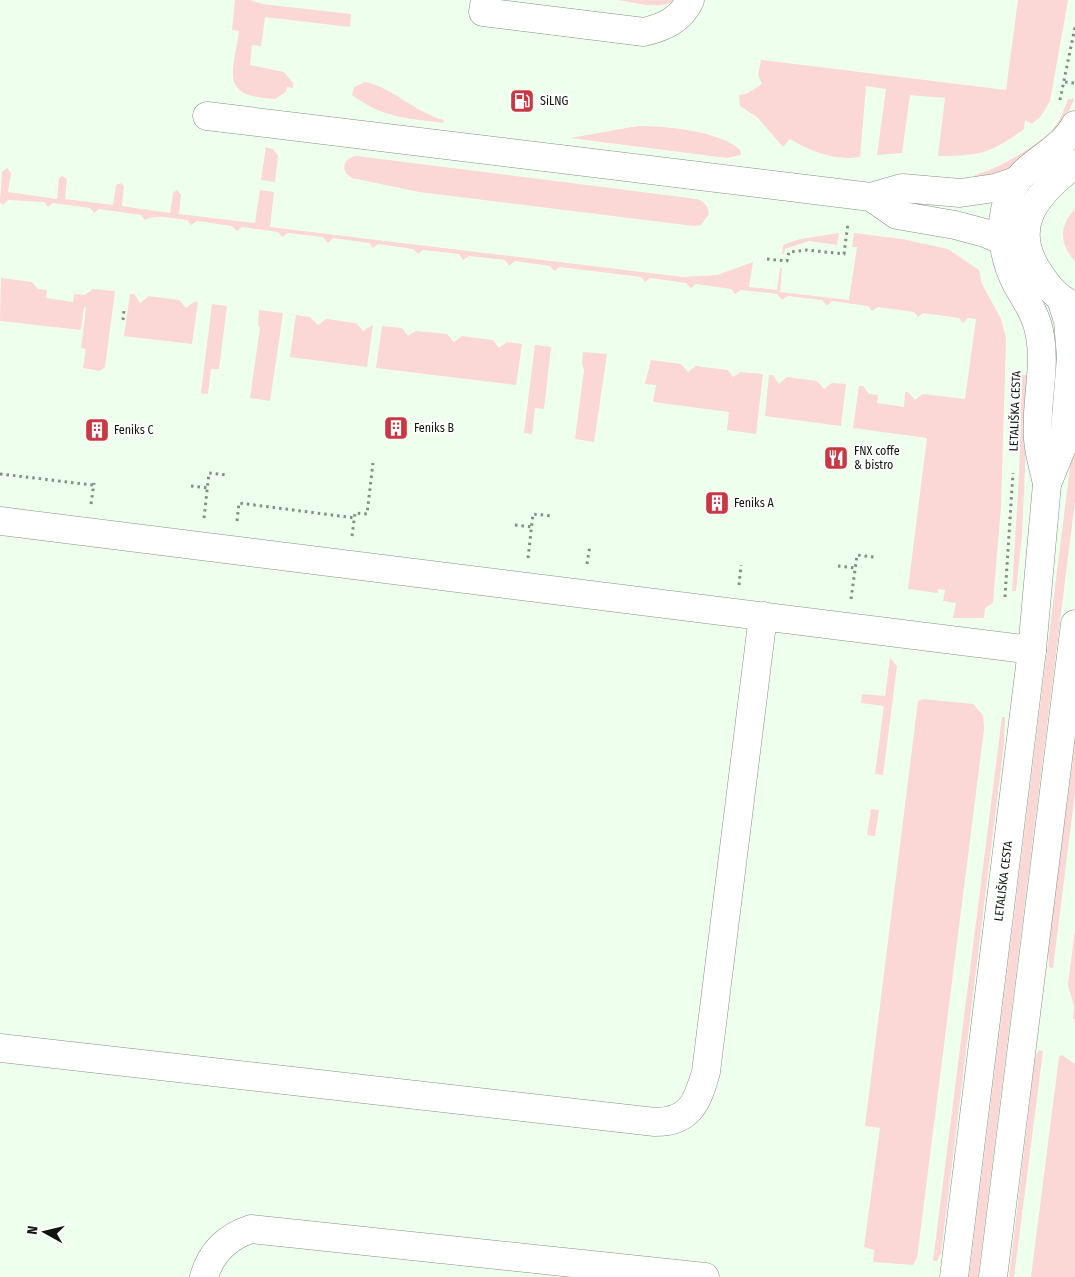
<svg xmlns="http://www.w3.org/2000/svg" width="1075" height="1277" font-family="'Fira Sans Condensed',sans-serif">
<rect width="100%" height="100%" fill="#efffee"/>
<!-- green -->
<path fill="#fbd7d5" d="M235,0H250L262,4L351,14L350,27L265,17L261,46L252,45L250,65L284,72L293,83V88L287,87L286,92L275,99C219,96 233,75 239,31L232,30Z
M617,0H674C661,11 633,2 617,0Z
M1018,0H1068L1050,101L1041,116L1032,124L1025,120L1024,129C990,154 980,156 938,156L945,98L910,95L902,153L877,155L886,89L866,86L860,157C835,161 812,152 790,139L783,147L757,117L740,106L739,95L746,94L762,84L758,75L761,60L1006,90Z
M365,82C390,86 416,113 444,120L443,123C406,118 383,118 352,95L354,87Z
M1068,99H1074L1065,121L1017,163L1006,170L974,181L975,175C1000,168 1030,150 1049,133C1059,124 1064,111 1068,99Z
M638,126C664,126 721,131 740,150L741,155L727,158L570,138Z
M266,147L273,149L278,156L275,182L261,180Z
M357,156L697,199C705,202 708,206 709,214L701,225L694,226L419,192L352,178C340,171 342,158 357,156Z
M7,168L11,173L8,192L57,199L59,178L62,176L67,179L65,199L113,205L116,185L121,183L124,186L122,206L170,213L173,193L177,190L181,195L179,214L255,223L260,190L274,192L270,227L683,277L717,275L753,262L749,287L777,290L780,268H782L780,292L849,300L857,247H852L854,233L902,239L948,249L979,270L982,284L1001,319L1006,338L1001,507L993,603L985,608L984,618H953L956,603L943,601L945,590L938,589V593L908,589L927,438L853,428L859,386H863L869,394L878,395L877,403L904,407L905,392H908L915,400L923,394L965,399L976,319L968,318L963,323L959,318L923,313L918,317L914,312L878,307L872,311L868,306L832,301L827,306L822,300L788,296L782,300L777,294L741,290L735,294L731,289L696,284L691,288L686,283L650,278L645,282L641,277L560,267L554,271L550,266L515,261L509,266L505,260L469,256L463,260L459,254L423,250L418,254L413,249L378,244L373,248L369,243L333,238L328,243L323,237L288,233L282,237L278,232L242,227L237,231L232,226L197,221L191,225L187,220C175,219 156,213 145,220L141,215L99,209L94,213L90,208L53,203L48,207L44,202L8,200L3,205L0,202L2,172Z
M1075,209V261C1059,245 1059,225 1075,209Z
M839,233L837,245L809,241L785,249L784,254H782L783,245L800,239Z
M1,278L32,282L38,289L47,290L46,298L73,302L74,294L85,295L93,289L115,291L105,367L100,371L83,368L86,349L81,348L86,308L84,307L81,330L0,321Z
M130,294H134L140,303L149,296L179,300L186,308L194,302H198L192,344L124,336Z
M212,304L227,306L219,369H211L208,394L201,393Z
M259,310L283,313L270,401L250,398L260,328L258,325Z
M296,315L310,317L318,325L326,319L356,323L363,331L373,325L367,367L290,357Z
M382,326L402,328L408,336L416,331L447,334L454,342L462,336L493,340L499,348L507,342L522,344L516,385L376,368Z
M535,345L551,347L544,409L535,408L532,434L524,433Z
M583,352L607,354L594,442L575,439L584,370L582,364Z
M651,360L681,364L688,372L696,366L728,370L733,377L741,372L763,374L756,434L727,430L729,412L653,402L656,385L645,384Z
M769,375H773L779,384L787,377L817,381L824,389L832,383L846,384L841,426L765,416Z
M1022,375H1029L1022,535L1016,591H1012L1019,473Z
M1075,427V501L978,1277H969Z
M890,658L897,666L883,775L875,774L884,706L861,703L862,694L885,696Z
M923,699L973,704L983,715L984,729L917,1258L913,1265L873,1262L874,1250L864,1247L880,1128L865,1126L918,701Z
M1002,717H1005L1004,744L941,1253L937,1261H933Z
M1075,744V792L1053,968L1049,967L1048,945Z
M871,809L879,810L875,836L867,835Z
M1075,929V1020L1073,1018L1074,1007L1068,985Z
M1039,1050L1043,1051L1014,1277H1009L1035,1058Z
M1062,1055L1075,1064V1277H1031L1059,1057Z"/>
<g fill="none" stroke-linecap="round" stroke-linejoin="round">
<defs>
<path id="minor" d="M485,0L483,12L644,32C664,27 681,20 690,0
M207,116L871,197L902,188L960,193L995,188L1016,181
M871,197L897,215L955,225L985,233L1024,250
M0,521L1032,650
M0,1048L655,1122C690,1122 697,1103 706,1072L763,616
M204,1277C211,1252 227,1237 251,1229L705,1277"/>
<g id="major">
<path d="M1075,164C1036,194 1006,227 1041,276C1049,288 1061,301 1075,306"/>
<path d="M1047,484C1044,469 1039,454 1038,439C1035,405 1046,370 1040,336C1037,316 1027,302 1017,285C1002,256 998,223 1010,193C1023,162 1060,154 1075,125"/>
<path id="s1" d="M954,1277L1032,650L1047,484L1064,442L1071,357L1068,321L1061,299"/>
<path d="M993,1277L1075,624"/>
</g>
</defs>
<!-- minor casing -->
<use href="#minor" stroke="#7f927f" stroke-width="29"/>
<!-- major casing -->
<use href="#major" stroke="#7f927f" stroke-width="29"/>
<!-- path -->
<path stroke="#838e82" stroke-width="3" stroke-dasharray="2.5 4" stroke-linecap="butt" d="M1065,82L1075,83
M1060,100L1075,27
M767,259L787,261L789,252L807,250L844,254L848,223
M123,320L124,310
M0,474L93,485
M191,486L208,488
M91,504L94,483
M204,518L209,473L226,475
M237,521L239,503L355,518
M515,525L532,527
M352,536L355,513L367,514L373,463
M528,558L533,514L552,516
M587,564L590,545
M838,566L856,568
M739,585L741,565
M1005,597L1013,473
M851,599L857,555L874,557"/>
<!-- minor -->
<use href="#minor" stroke="#fff" stroke-width="28"/>
<!-- major -->
<use href="#major" stroke="#fff" stroke-width="28"/>
</g>
<!-- icons -->
<defs>
<symbol id="fuel-square" viewBox="-11 -11 22 22"><rect x="-9" y="-9" width="18" height="18" rx="4" fill="#c93944" stroke="#fff"/><path d="M-5.5-6h7V0h2V4h1.3V-2.5L3-4.5l.8-.8L6-3V5H2.5V1h-1V6h-7ZM-4.2-4.7v3.2H.2V-4.7Z" fill="#fff"/></symbol>
<symbol id="building-square" viewBox="-11 -11 22 22"><rect x="-9" y="-9" width="18" height="18" rx="4" fill="#c93944" stroke="#fff"/><path d="M-4-6H4V6H1V3H-1V6H-4ZM-2.5-4.3h1.7v1.8h-1.7ZM.8-4.3h1.7v1.8H.8ZM-2.5-1h1.7V.8h-1.7ZM.8-1h1.7V.8H.8Z" fill="#fff"/></symbol>
<symbol id="restaurant-square" viewBox="-11 -11 22 22"><rect x="-9" y="-9" width="18" height="18" rx="4" fill="#c93944" stroke="#fff"/><path d="M-5-6h1v4h1v-4h1v4h1v-4h1v5L-1.5 .5V6h-2V.5L-5-1ZM5-6V6H3V1.5H1.5Q1.5-4 5-6Z" fill="#fff"/></symbol>
</defs>
<g fill-rule="evenodd">
<use href="#fuel-square" x="508" y="87" width="28" height="28"/>
<use href="#building-square" x="382" y="414" width="28" height="28"/>
<use href="#building-square" x="83" y="416" width="28" height="28"/>
<use href="#restaurant-square" x="822" y="444" width="28" height="28"/>
<use href="#building-square" x="703" y="489" width="28" height="28"/>
</g>
<g text-anchor="middle" dominant-baseline="central" stroke-width="4" stroke-linejoin="round" paint-order="stroke">
<!-- poi labels -->
<g font-size="12" fill="#0f160f" stroke="#fff" text-anchor="start">
<text x="540" y="101">SiLNG</text>
<text x="414" y="428">Feniks B</text>
<text x="114" y="430">Feniks C</text>
<text x="854" y="451">FNX coffe<tspan x="854" dy="14">&amp; bistro</tspan></text>
<text x="734" y="503">Feniks A</text>
</g>
<!-- street labels -->
<g font-size="12" fill="#0f160f" stroke="#fff">
<text transform="translate(1015 411) rotate(-88)">LETALIŠKA CESTA</text>
<text stroke="none"><textPath href="#s1" startOffset="399">LETALIŠKA CESTA</textPath></text>
</g>
</g>
<!-- north arrow -->
<g transform="translate(45 1232) rotate(278)" stroke="#ffffff" stroke-width="4" paint-order="stroke">
<path d="M0-4L9 19L0 12L-9 19Z" fill="#0f160f"/>
<text y="-8" font-size="14" font-weight="bold" text-anchor="middle" fill="#0f160f">N</text>
</g>
</svg>
